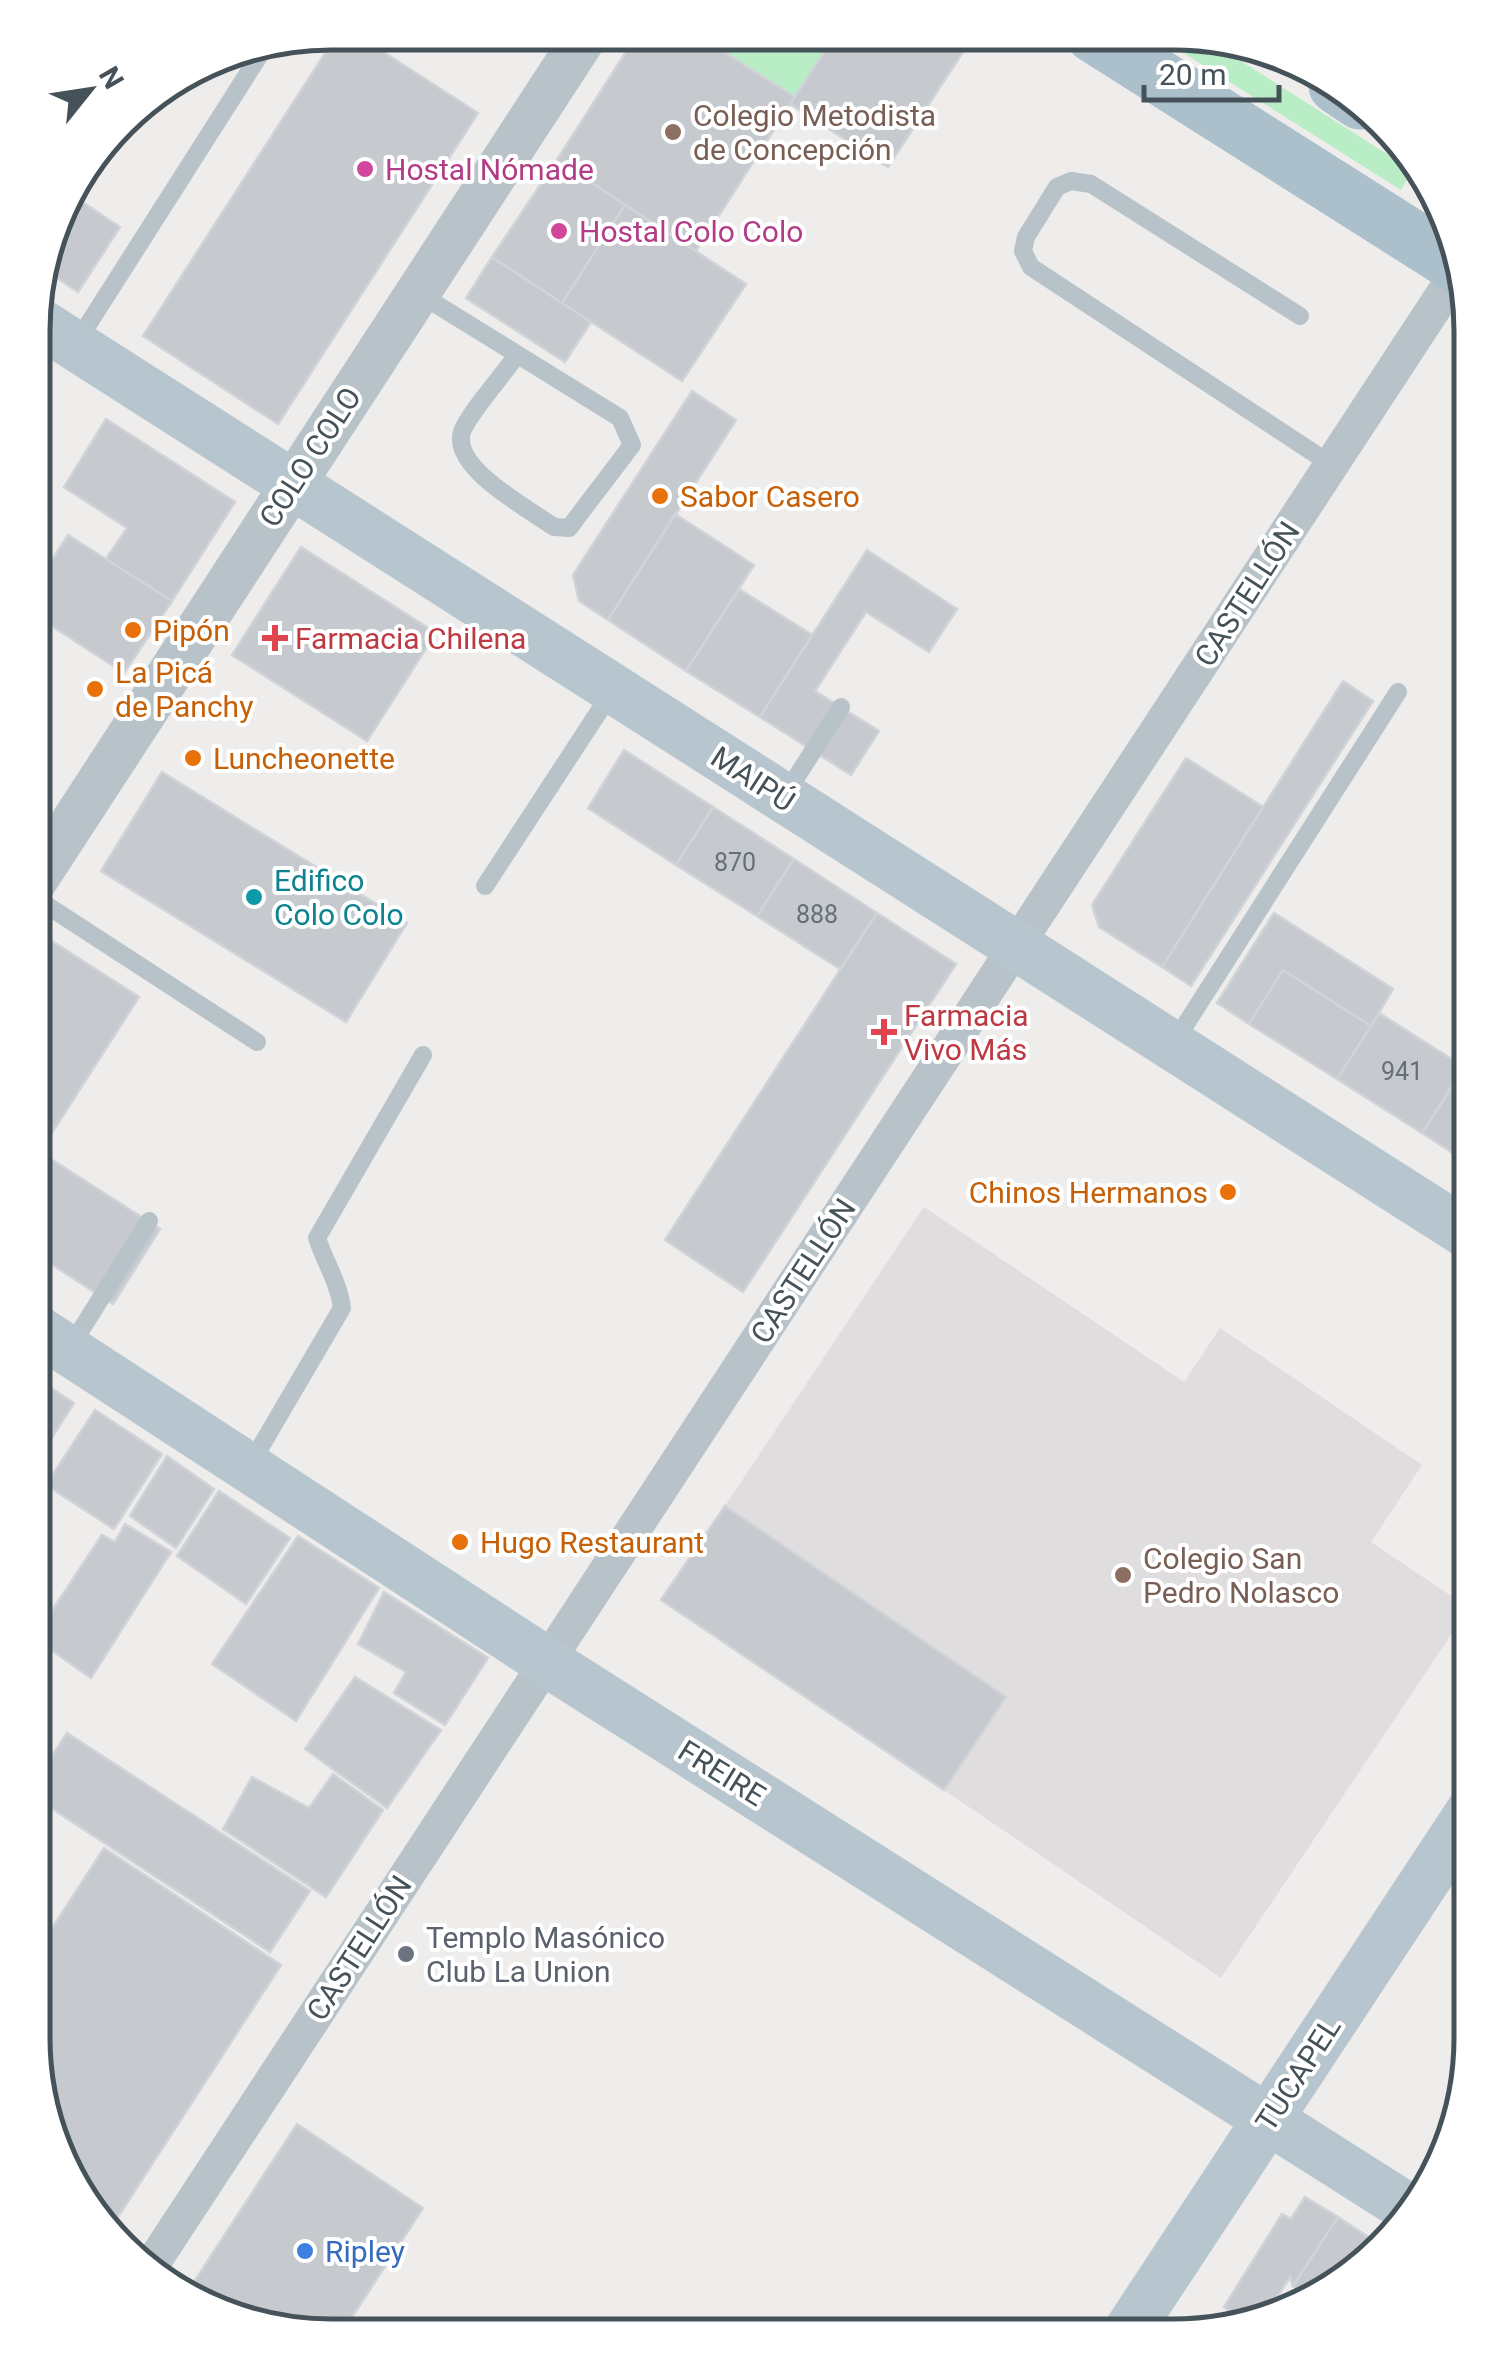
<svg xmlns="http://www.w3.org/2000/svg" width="1504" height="2369" font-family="Roboto,sans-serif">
<rect width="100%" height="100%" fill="#efecec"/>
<!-- education -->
<path fill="#e0ddde" d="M924,1207L1184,1382L1220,1328L1422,1465L1371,1542L1469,1608L1221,1978L944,1790L1006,1697L725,1506Z"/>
<!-- green -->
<path fill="#b9edc6" d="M696,34H836L795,97Z
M1155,35H1200L1412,170L1401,190Z"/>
<!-- building -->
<path fill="#c6cacf" stroke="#d0d3d8" stroke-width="2.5" d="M338,33H354L478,113L278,424L143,336Z
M638,33L696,34L795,97L696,251L557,160Z
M836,34H967L972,38L888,167L790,104Z
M557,160L625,205L562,303L492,257Z
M68,192L81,201L47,252L64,198Z
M81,201L120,227L78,292L42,268L47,252Z
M625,205L746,284L682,381L562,303Z
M492,257L591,322L565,362L466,298Z
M692,391L736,420L608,620L579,601L573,575Z
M106,419L235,502L172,601L106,559L127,528L64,487Z
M675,514L754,565L686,671L608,620Z
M68,535L172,601L124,673L35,615V586Z
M301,547L436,633L367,741L232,655Z
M867,550L957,609L929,652L866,612L815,691L879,731L851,775L760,717Z
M739,589L812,635L760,717L686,671Z
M1343,681L1373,701L1191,986L1162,967Z
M624,750L713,807L676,865L588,808Z
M1186,758L1263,807L1162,967L1099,927L1092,905Z
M162,772L407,923L346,1022L101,871Z
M713,807L794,859L757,916L676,865Z
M794,859L877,913L840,969L757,916Z
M877,913L956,964L743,1292L665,1240Z
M1274,913L1393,989L1371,1026L1283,970L1249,1024L1217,1003Z
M47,938L139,997L34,1161V958Z
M1283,970L1371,1026L1337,1079L1249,1024Z
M1379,1013L1464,1067L1422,1133L1337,1079Z
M1460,1075L1471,1082V1165L1422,1133Z
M40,1152L160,1229L113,1304L34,1253V1161Z
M33,1376L74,1403L33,1467Z
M95,1410L162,1454L114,1529L46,1485Z
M167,1456L214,1489L176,1548L130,1516Z
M219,1491L290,1538L246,1604L177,1556Z
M725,1506L1006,1697L944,1790L661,1600Z
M125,1524L171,1552L91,1678L34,1638L102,1535L115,1542Z
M298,1536L379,1588L296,1721L212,1664Z
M384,1592L488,1658L445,1725L394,1693L406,1672L358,1644Z
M355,1677L441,1730L387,1808L305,1749Z
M67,1733L310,1891L270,1952L33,1796V1785Z
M333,1774L383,1810L326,1897L223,1829L252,1777L309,1808Z
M104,1848L281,1965L112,2226L55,2153L32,2038L33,1958Z
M297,2124L423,2208L341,2334H292L188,2291Z
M1305,2197L1338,2217L1293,2286L1290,2277L1263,2319L1247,2322L1224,2307L1282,2214L1291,2219Z
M1338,2217L1382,2246L1355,2275L1313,2299L1293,2286Z"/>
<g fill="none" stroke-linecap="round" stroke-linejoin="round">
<!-- service -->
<path stroke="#b7c3c9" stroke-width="18" d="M418,293L620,418L632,445L569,528L554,527C529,509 451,468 462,432C468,414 504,374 516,356
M1300,316L1091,184L1071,181L1057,187L1026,237L1023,251L1031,267L1332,465
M75,345L266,45
M785,795L841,707
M485,886L613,690
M34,897L257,1042
M1175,1041L1398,692
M71,1346L149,1221
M250,1465L342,1308C339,1283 325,1262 317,1238L423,1055"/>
<!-- minor -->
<path stroke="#b7c3c9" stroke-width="35" d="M147,2272L1459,270"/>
<!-- tertiary -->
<path stroke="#b7c3c9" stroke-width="45" d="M34,882L587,33"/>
<!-- secondary -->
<path stroke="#b7c6ce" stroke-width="50" d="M35,320L1471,1236
M34,1328L547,1662L1414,2212
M1125,2336L1471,1811"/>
<!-- primary -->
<path stroke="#abc0cb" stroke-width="55" d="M1093,35L1459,267
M1336,86L1360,102"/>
</g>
<!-- markers -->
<g fill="#8d6e63" stroke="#fff" stroke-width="4">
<circle cx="673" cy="132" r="10"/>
<circle cx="1123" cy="1575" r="10"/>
</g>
<g fill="#d1479c" stroke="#fff" stroke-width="4">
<circle cx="365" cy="169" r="10"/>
<circle cx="559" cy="231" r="10"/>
</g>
<g fill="#e8710a" stroke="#fff" stroke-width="4">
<circle cx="660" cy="496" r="10"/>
<circle cx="133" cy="630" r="10"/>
<circle cx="95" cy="689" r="10"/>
<circle cx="193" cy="758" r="10"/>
<circle cx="1228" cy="1192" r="10"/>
<circle cx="460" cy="1542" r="10"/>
</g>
<g fill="#e0444e" stroke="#fff" stroke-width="4">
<path d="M270 623h10v10h10v10h-10v10h-10v-10h-10v-10h10z"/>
<path d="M879 1017h10v10h10v10h-10v10h-10v-10h-10v-10h10z"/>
</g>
<circle fill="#0f9aa8" stroke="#fff" stroke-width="4" cx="254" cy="897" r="10"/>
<circle fill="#6b7280" stroke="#fff" stroke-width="4" cx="406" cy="1954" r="10"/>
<circle fill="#3f7fe0" stroke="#fff" stroke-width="4" cx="305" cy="2251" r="10"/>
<g text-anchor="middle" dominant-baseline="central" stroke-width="8" stroke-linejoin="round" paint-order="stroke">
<!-- number labels -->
<g font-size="25" fill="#657076">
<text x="735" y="862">870</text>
<text x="817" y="914">888</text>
<text x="1402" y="1071">941</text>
</g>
<!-- education labels -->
<g font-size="30" fill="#785e54" stroke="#fff" text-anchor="start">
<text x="693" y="115">Colegio Metodista<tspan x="693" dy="34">de Concepción</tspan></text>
<text x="1143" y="1558">Colegio San<tspan x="1143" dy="34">Pedro Nolasco</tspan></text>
</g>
<!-- hotel labels -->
<g font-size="30" fill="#b23c85" stroke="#fff" text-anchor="start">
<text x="385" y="169">Hostal Nómade</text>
<text x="579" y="231">Hostal Colo Colo</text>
</g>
<!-- street labels -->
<g font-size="30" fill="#455259" stroke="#fff">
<text transform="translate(310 457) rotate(-57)">COLO COLO</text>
<text transform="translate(1247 594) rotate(-57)">CASTELLÓN</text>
<text transform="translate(753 779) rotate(33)">MAIPÚ</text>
<text transform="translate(803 1271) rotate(-57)">CASTELLÓN</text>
<text transform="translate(722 1773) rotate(32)">FREIRE</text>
<text transform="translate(359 1948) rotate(-57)">CASTELLÓN</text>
<text transform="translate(1298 2074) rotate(-57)">TUCAPEL</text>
</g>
<!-- food labels -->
<g font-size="30" fill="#c56008" stroke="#fff" text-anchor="start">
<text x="680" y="496">Sabor Casero</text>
<text x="153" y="630">Pipón</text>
<text x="115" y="672">La Picá<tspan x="115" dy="34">de Panchy</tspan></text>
<text x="213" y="758">Luncheonette</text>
<text x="1208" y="1192" text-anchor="end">Chinos Hermanos</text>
<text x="480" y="1542">Hugo Restaurant</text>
</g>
<!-- health labels -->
<g font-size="30" fill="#be3a42" stroke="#fff" text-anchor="start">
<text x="295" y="638">Farmacia Chilena</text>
<text x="904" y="1015">Farmacia<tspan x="904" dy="34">Vivo Más</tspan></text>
</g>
<!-- culture labels -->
<g font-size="30" fill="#0d838f" stroke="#fff" text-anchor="start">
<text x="274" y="880">Edifico<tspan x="274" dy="34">Colo Colo</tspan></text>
</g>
<!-- worship labels -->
<g font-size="30" fill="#5b616d" stroke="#fff" text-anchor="start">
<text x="426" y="1937">Templo Masónico<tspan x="426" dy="34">Club La Union</tspan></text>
</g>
<!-- shop labels -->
<g font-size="30" fill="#366cbe" stroke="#fff" text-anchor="start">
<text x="325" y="2251">Ripley</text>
</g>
</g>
<!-- crop -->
<path d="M0 0H1504V2369H0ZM331 50H1173A281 281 0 0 1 1454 331V2038A281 281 0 0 1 1173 2319H331A281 281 0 0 1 50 2038V331A281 281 0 0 1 331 50Z" fill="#fff" fill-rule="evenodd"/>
<path fill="none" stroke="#455259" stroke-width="5" d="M331 50H1173A281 281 0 0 1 1454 331V2038A281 281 0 0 1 1173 2319H331A281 281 0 0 1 50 2038V331A281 281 0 0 1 331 50Z"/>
<!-- north arrow -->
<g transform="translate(90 90) rotate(60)" stroke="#ffffff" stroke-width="8" paint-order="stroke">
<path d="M0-8L18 38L0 25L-18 38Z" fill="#455259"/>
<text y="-15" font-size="28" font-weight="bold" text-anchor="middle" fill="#455259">N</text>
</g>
<!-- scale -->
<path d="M1144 85v15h135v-15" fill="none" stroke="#455259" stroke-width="5"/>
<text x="1159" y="85" font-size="30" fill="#455259" stroke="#ffffff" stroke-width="8" paint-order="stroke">20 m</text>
</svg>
